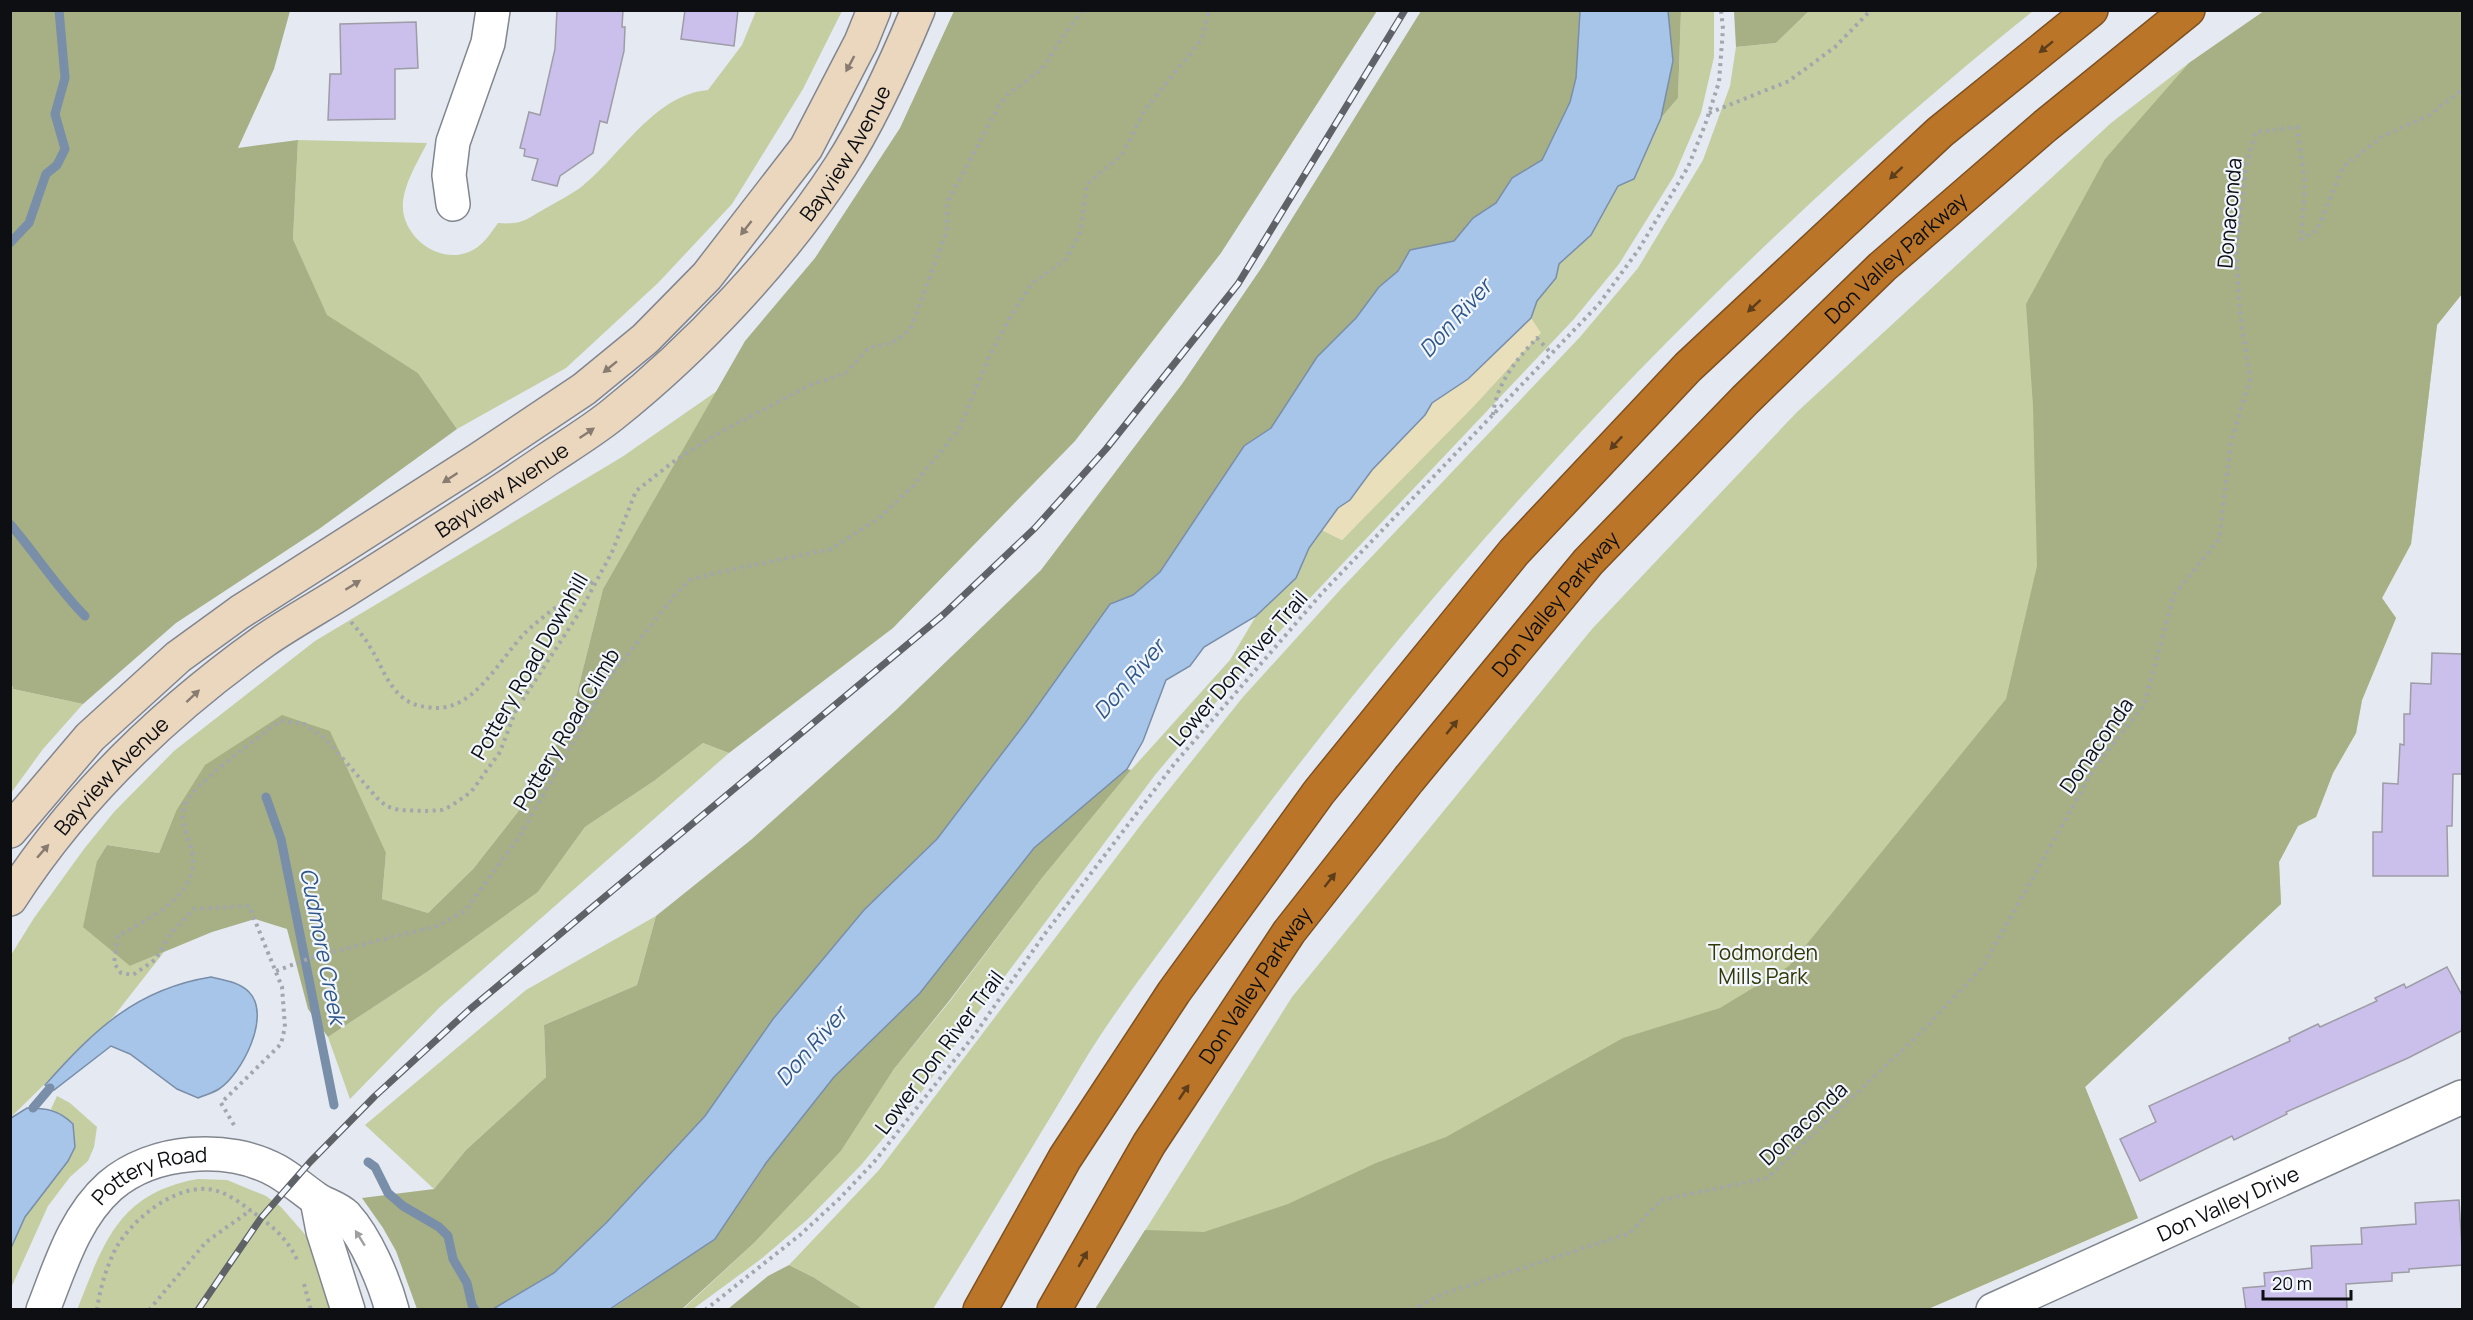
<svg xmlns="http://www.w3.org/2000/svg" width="2473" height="1320" font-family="Manrope,sans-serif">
<rect width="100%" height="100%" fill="#e4e9f2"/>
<!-- green -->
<path fill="#c5cea1" d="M756,11H842L803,89L732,204L658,283L566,368L457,429L418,373L327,316L293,239L298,140L427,143C417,164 398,192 404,216C411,243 442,263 469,252C483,246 490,234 498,223C524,225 526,219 548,207C558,201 570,195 580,188C620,157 653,95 708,90L742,45Z
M1681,11H1714V57L1701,113L1674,176L1619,264L1574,319L1311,597L1229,687L1155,775L985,1003L920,1094L861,1165L808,1219L761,1259L693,1309L682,1310L754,1243L841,1151L894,1069L950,1001L1042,878L1131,770L1230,660L1256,616L1296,578L1309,548L1322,530L1342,540L1540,333L1531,318L1537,301L1556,278L1559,264L1591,235L1618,186L1634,179L1661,118L1678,98Z
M1809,11H2033C1712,269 1435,570 1194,905C1164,946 1132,988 1104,1030C1083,1061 1065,1094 1045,1126C1008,1187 971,1248 933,1309H863L813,1277L789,1265L879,1170L1143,822L1243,697L1340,590L1580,337L1638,268L1703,160L1730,86L1736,47L1776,43Z
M2264,11H2462V294L2437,325L2411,544L2382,598L2396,618L2362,700L2356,733L2333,773L2316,817L2298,826L2279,862L2281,904L2085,1087L2138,1218L1928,1309L1095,1310L1292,997L1592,629L1797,412L2111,123L2189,63Z
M717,391L603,589L571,717L528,799L473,869L428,913L382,899L386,853L176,811L159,853L107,845L97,861L130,966L164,952L114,1016L11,1117V955L34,918L84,849L114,812L174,751L315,641L622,457Z
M10,681L13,689L83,704L43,749L11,793Z
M703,743L729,753L440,1007L350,1099L328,1037L427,972L538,892L585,827L654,781Z
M656,916L637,985L544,1025L546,1077L466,1150L434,1189L365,1125L526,990Z
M57,1096L70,1103L97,1127L94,1147L88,1161L70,1177L48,1206L11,1288V1248L25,1217L68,1161L66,1117L51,1109Z
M198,1179L227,1180L266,1196L281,1207L309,1239L332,1310H77C104,1243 118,1193 198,1179Z"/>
<!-- forest -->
<path fill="#a7b084" d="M11,10L290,11L274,69L238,148L298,140L293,239L327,315L418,373L457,429L319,529L176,623L83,704L13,689L11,681Z
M954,11H1377L1221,253L1075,441L893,628L729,753L703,743L654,781L585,827L538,892L427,972L328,1037L308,1009L287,929L255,919L212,932L130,966L83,927L97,861L107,845L159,853L176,811L205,765L282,715L330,731L386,853L382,899L428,913L473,869L528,799L571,717L603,589L745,341L815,258L900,128Z
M1421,11H1580L1576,78L1570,102L1542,160L1512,178L1496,203L1473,218L1454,241L1410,251L1398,271L1379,287L1356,318L1317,357L1271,428L1244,446L1160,572L1133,595L1110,604L1026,722L937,839L864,910L773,1019L705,1116L607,1222L554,1273L493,1309H417L396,1251L383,1228L362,1198L434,1189L466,1150L546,1077L544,1025L637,985L656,916L752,839L896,710L1041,570L1182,384L1262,267Z
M1668,11H1681L1678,98L1661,118L1673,61Z
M1734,11V10L1809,11L1776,43L1736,47Z
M2264,11H2462V294L2437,325L2411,544L2382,598L2396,618L2362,700L2356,733L2333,773L2316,817L2298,826L2279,862L2281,904L2085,1087L2138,1218L1928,1309H1095L1145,1230L1204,1232L1288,1204L1376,1163L1446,1137L1623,1038L1720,1008L1789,966L2006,699L2037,566L2033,406L2026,304L2105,159L2189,63Z
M1127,769L1131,770L1042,878L949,1001L894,1069L841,1151L754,1243L682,1309L610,1310L715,1239L766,1163L834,1077L920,993L1034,848Z
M789,1265L813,1277L863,1309H728L768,1276Z"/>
<!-- sand -->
<path fill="#e9dfba" d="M1531,318L1541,333L1475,405L1342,540L1322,530L1338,508L1350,500L1372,470L1425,415L1432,403L1468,379Z"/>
<!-- water -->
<path fill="#a7c4e9" stroke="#798ea8" stroke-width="1.5" d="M1580,11H1668L1673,61L1661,118L1634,179L1618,186L1591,235L1559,264L1556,278L1537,301L1531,318L1468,379L1432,403L1425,415L1372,470L1350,500L1338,508L1309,548L1296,578L1256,616L1204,647L1190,666L1166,680L1143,741L1127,769L1034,848L920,993L834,1077L766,1163L715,1239L610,1309H493L554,1273L607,1222L705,1116L773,1019L864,910L937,839L1026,722L1110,604L1133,595L1160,572L1244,446L1271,428L1317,357L1356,318L1379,287L1398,271L1410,250L1454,241L1473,218L1496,203L1512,178L1542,160L1570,102L1576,78Z
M211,977C224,980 239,982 249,992C272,1015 242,1074 219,1089C213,1093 205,1095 198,1098L177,1089L130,1054L111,1046L54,1090L45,1085C94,1030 136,989 211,977Z
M27,1108C46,1108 59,1110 73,1124L75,1147L68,1161L25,1217L11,1248V1118Z"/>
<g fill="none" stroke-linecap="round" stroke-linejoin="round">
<!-- stream -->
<path stroke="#798ea8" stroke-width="9" d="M10,243L29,223L46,174L57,165L65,149L55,114L65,78L59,10
M10,524C36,554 57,588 85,616
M266,797L281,839L334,1105
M33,1108L50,1088
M368,1162L375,1167L388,1193L403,1206L439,1227L448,1236L453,1259L467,1283L472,1305L475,1310"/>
</g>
<!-- building -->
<path fill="#cac0eb" stroke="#9e9ca6" stroke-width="1.5" d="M557,10H623L622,27H625L624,51L607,123L600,121L593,153L560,176L557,186L532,180L538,159L524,156L525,149L520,148L529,112L540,115L555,49Z
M685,10H738L734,46L681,39Z
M416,22L418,68L395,69V119L328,120L330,74H341L340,24Z
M2432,653L2463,654V774H2453L2452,826H2447L2448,876H2373V832H2382L2383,783L2398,784L2400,744L2404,745V714H2410L2411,683L2431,684Z
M2447,967L2463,997V1030L2408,1058L2286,1112L2287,1114L2234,1140L2232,1136L2140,1181L2120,1139L2156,1122L2149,1106L2290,1041L2289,1038L2318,1024L2320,1027L2377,1001L2375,998L2404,984L2406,988Z
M2459,1200L2463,1265L2409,1269V1272L2392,1273V1281L2346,1284L2347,1310H2246L2243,1288L2265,1286L2264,1273L2312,1268L2311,1246L2362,1244L2361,1228L2416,1224L2415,1203Z"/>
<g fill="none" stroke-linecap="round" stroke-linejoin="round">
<defs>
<g id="minor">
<path d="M453,204L449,175L453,142L488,43L493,10"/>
<path id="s1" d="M1993,1310L2462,1097"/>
</g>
<g id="tertiary">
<path d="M317,1200L323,1231L348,1310"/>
<path id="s2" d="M43,1310C60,1267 74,1218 110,1186C153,1149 228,1144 277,1171C291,1179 302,1189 315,1198C324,1205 337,1207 346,1216C366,1238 384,1280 392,1310"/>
</g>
<g id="secondary">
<path d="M10,831L90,737L178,657L240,612L478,460L584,389L645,339L707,276L806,148L861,42L874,10"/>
<path id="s3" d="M10,899C75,798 166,711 264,641C290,623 319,607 346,590C414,547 482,504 548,459C569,445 592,431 612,415C695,349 782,257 840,167C871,119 896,63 918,10"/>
</g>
<g id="motorway">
<path d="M980,1310L1065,1158L1174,992L1319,792L1514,552L1688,367L1940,132L2091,10"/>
<path id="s4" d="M1054,1310L1149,1144L1289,932L1409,779L1588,562L1745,400L1882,267L2045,126L2188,10"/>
</g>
</defs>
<!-- minor casing -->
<use href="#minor" stroke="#82868f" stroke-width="36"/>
<!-- tertiary casing -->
<use href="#tertiary" stroke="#82868f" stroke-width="36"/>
<!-- secondary casing -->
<use href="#secondary" stroke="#82868f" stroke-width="36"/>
<!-- motorway casing -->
<use href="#motorway" stroke="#7e5120" stroke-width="36"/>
<!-- path -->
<path stroke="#a2a6ad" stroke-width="4" stroke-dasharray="3 4.5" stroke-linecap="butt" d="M1709,113L1789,81L1835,47L1871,10
M1493,415C1496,384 1516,360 1537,338L1552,354
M351,622C358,630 365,638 370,647C381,664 386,683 402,697C409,703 417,706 427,707C473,716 498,660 526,632C547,612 572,596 596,580
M276,971L316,956L437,926L465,911L521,834L610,677L674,596L690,580L715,573L831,549L879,518L913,486L959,429L989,357L1011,316L1031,284L1065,260L1080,233L1087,184L1122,155L1144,111L1202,39L1209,10
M234,1125L221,1103L281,1044L285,1027L282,987L249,906L194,909L170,934L156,959L133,975L121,973L114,963L118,936C148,919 201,895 192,852C189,838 180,822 184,807C190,785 260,737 280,721L304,724L326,739L377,798L386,806L399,810L426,811L442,810L451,806L471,792L500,752L516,710L581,610L612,552L636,491L673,462L715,435L810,385L846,373L868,348L892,343L910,330L947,231V203L999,106L1008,94L1042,69L1064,35L1083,10
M304,1284L311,1310
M97,1310C100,1288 106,1268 116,1248C133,1218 178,1182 214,1190C229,1194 242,1204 254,1213C272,1226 288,1239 297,1260
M149,1310L206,1242L251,1210
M705,1310L800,1235L839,1199L874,1162L975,1034L1044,935L1175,763L1323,592L1599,304L1639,249L1688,167L1705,125L1719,82L1723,29L1721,10
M1412,1310L1442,1294L1630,1233L1661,1200L1767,1178L1918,1035L1982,968L2095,767L2144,705L2174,595L2219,539L2231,442L2250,379L2240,312L2236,251L2247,161L2256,132L2297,127L2305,183L2301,239L2317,230L2343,167L2383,136L2428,116L2462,90"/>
<!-- minor -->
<use href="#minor" stroke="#fff" stroke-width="33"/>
<!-- tertiary -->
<use href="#tertiary" stroke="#fff" stroke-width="33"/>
<!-- secondary -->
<use href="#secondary" stroke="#ebd6be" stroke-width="33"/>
<!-- motorway -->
<use href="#motorway" stroke="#bb7528" stroke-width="33"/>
<defs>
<path id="rail" d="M198,1310L261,1218L310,1162L375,1096L469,1010L944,614L1035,528L1106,449L1238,284L1405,10"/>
</defs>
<!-- rail casing -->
<use href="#rail" stroke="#5f6267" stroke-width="7"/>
<!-- rail -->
<use href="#rail" stroke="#f2f6fe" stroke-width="4.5" stroke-dasharray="14" stroke-linecap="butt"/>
</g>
<!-- one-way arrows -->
<defs><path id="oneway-solid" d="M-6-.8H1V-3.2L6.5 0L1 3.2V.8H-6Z" transform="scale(1.5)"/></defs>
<g fill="#5c3d1c">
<use href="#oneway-solid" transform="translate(2046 47) rotate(141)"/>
<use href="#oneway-solid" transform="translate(1896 173) rotate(137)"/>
<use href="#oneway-solid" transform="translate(1754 306) rotate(137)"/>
<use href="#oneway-solid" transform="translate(1616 443) rotate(133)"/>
<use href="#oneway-solid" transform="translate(1452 727) rotate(-51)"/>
<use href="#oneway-solid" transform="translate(1330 880) rotate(-52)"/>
<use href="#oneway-solid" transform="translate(1184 1092) rotate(-56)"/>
<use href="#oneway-solid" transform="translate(1083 1259) rotate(-60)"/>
</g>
<g fill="#887c71">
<use href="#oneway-solid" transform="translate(850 64) rotate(118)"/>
<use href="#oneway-solid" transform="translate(746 228) rotate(128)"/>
<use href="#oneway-solid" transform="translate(610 367) rotate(141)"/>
<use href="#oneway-solid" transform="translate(587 433) rotate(-34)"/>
<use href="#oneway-solid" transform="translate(450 478) rotate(147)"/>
<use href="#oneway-solid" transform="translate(353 585) rotate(-32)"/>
<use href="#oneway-solid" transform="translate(193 696) rotate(-43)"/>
<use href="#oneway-solid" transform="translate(43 851) rotate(-49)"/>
</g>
<use fill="#9f9fa0" href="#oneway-solid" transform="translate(360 1238) rotate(-122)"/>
<g text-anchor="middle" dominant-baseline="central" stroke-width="4.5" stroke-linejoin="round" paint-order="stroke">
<!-- street labels -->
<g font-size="21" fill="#0e0f12" stroke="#f2f6fe">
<text stroke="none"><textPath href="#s3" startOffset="1132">Bayview Avenue</textPath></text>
<text transform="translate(2229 213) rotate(-85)">Donaconda</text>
<text stroke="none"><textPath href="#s4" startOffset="1354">Don Valley Parkway</textPath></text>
<text stroke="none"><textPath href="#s3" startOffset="646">Bayview Avenue</textPath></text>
<text stroke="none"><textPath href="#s4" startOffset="868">Don Valley Parkway</textPath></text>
<text transform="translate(529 666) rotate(-60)">Pottery Road Downhill</text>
<text transform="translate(1238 668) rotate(-49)">Lower Don River Trail</text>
<text transform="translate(566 729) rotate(-59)">Pottery Road Climb</text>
<text transform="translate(2096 745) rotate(-55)">Donaconda</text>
<text stroke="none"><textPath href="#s3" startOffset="160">Bayview Avenue</textPath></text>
<text stroke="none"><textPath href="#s4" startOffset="382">Don Valley Parkway</textPath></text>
<text transform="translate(939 1052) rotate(-53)">Lower Don River Trail</text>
<text transform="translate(1803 1123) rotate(-43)">Donaconda</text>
<text stroke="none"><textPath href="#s2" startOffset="184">Pottery Road</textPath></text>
<text stroke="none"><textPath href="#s1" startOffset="258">Don Valley Drive</textPath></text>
</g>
<!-- park labels -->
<g font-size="21" fill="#323802" stroke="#f2f6fe">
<text x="1763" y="952">Todmorden<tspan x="1763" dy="24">Mills Park</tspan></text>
</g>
<!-- water labels -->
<g font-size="22" font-style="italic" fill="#2f5787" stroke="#f2f6fe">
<text transform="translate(1455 318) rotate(-48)">Don River</text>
<text transform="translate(1129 679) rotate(-49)">Don River</text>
<text transform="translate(323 946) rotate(79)">Cudmore Creek</text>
<text transform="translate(811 1046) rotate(-49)">Don River</text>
</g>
</g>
<!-- border -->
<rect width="2473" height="1320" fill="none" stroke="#0e0f12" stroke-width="24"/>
<!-- scale -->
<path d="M2263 1290v9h88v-9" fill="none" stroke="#0e0f12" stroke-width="3"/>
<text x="2272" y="1290" font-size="18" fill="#0e0f12" stroke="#f2f6fe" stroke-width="4.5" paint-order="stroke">20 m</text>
</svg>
